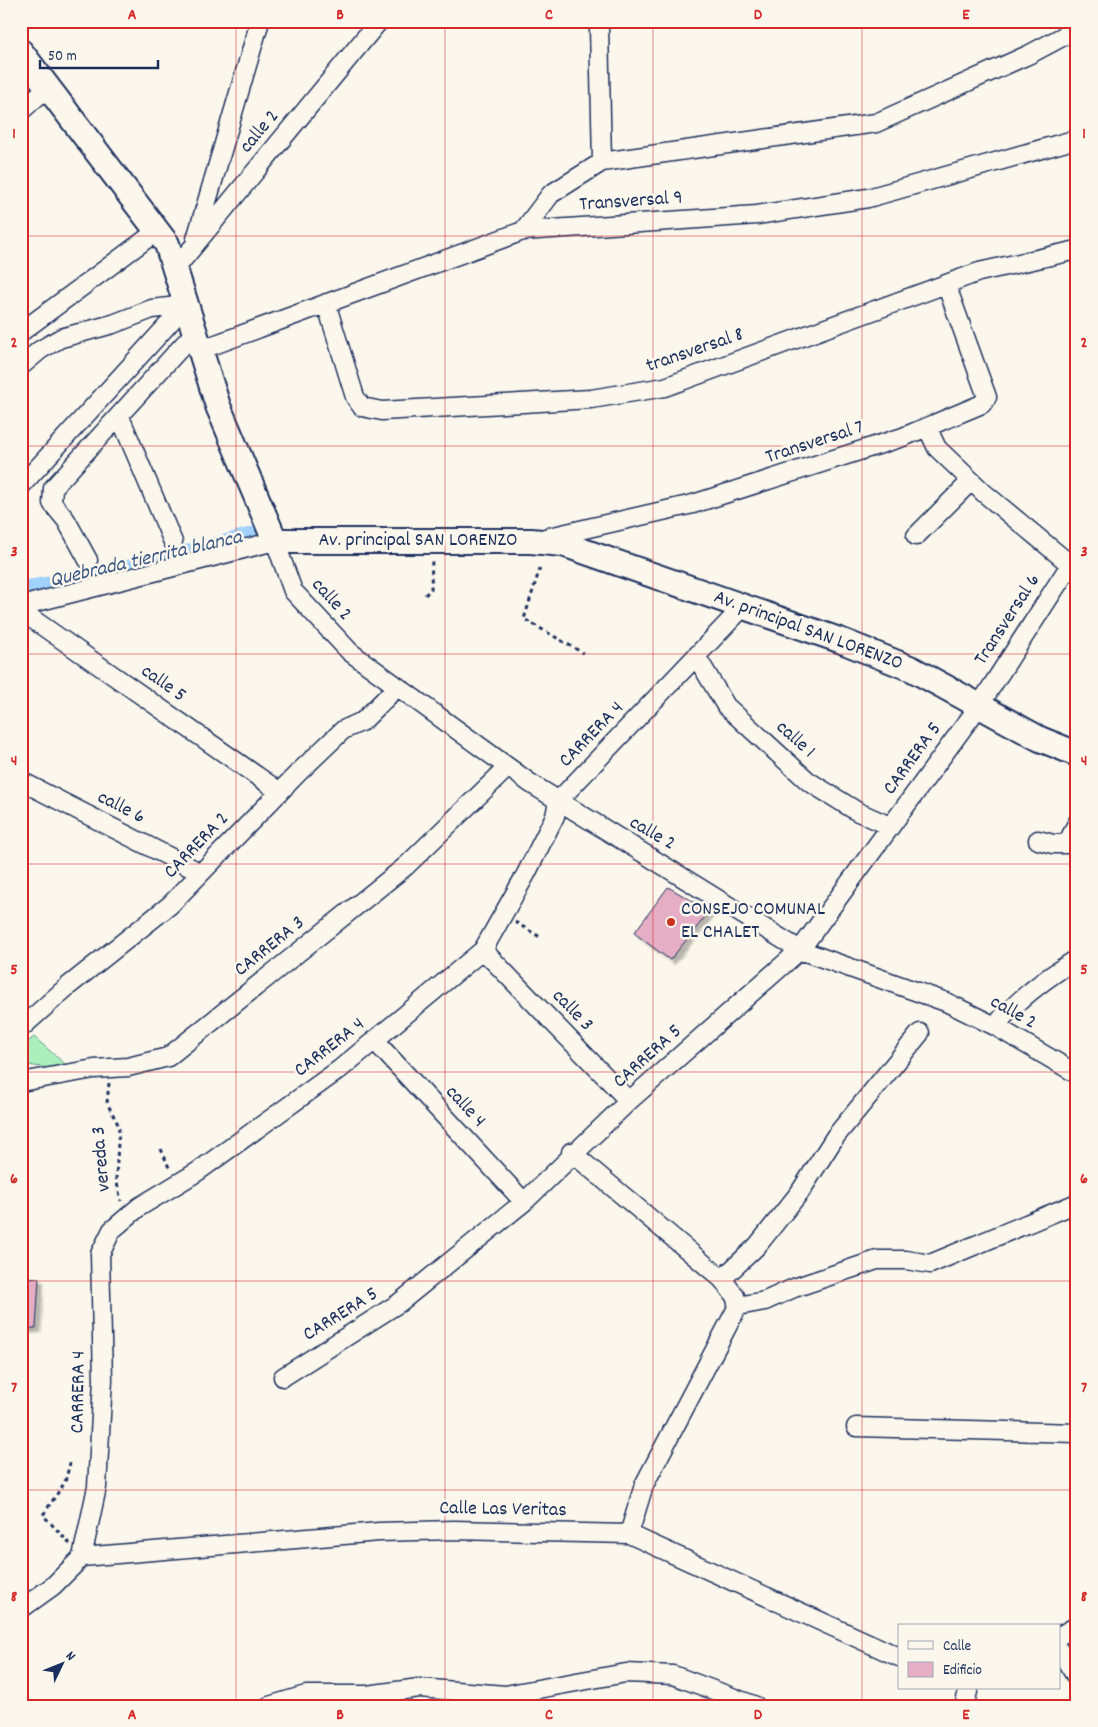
<svg xmlns="http://www.w3.org/2000/svg" width="1098" height="1727" font-family="Dekko,sans-serif">
<defs>
<filter id="shadow"><feDropShadow dx="4.5" dy="4.5" stdDeviation="1" flood-color="#0004"/></filter>
</defs>
<rect width="100%" height="100%" fill="#fbf7ec"/>
<filter id="ink" filterUnits="userSpaceOnUse"><feTurbulence type="fractalNoise" baseFrequency=".02" numOctaves="2"/><feDisplacementMap in="SourceGraphic" scale="10" xChannelSelector="R" yChannelSelector="G"/><feConvolveMatrix kernelMatrix="1 2 1 2 8 2 1 2 1" color-interpolation-filters="sRGB"/></filter>
<g filter="url(#ink)">
<!-- green -->
<path fill="#abf0bc" stroke="#63908d" d="M34,1037L66,1065L55,1069L21,1064V1047Z"/>
<g fill="none" stroke-linecap="round" stroke-linejoin="round">
<!-- canal -->
<path stroke="#a1d1fd" stroke-width="16" d="M21,589C106,576 188,553 270,530"/>
</g>
<!-- building -->
<path fill="#e5aec4" stroke="#1b2f5e" filter="url(#shadow)" d="M668,887L710,911L670,960L634,933Z
M21,1277L39,1278L36,1328L21,1329Z"/>
<g fill="none" stroke-linecap="round" stroke-linejoin="round">
<defs>
<path id="street" d="M21,111L48,87
M602,162L876,123L1030,54L1077,29
M523,231L551,194L602,162L599,27L597,21
M196,239L260,21
M175,269L379,21
M326,303L355,397L362,407L382,411L591,399L665,387L979,272L1077,250
M21,332L157,231
M200,350L523,231L757,215L868,198L1077,139
M21,366L40,350L61,338L113,324L152,309L186,305
M120,417L173,542
M927,427L937,448L984,493L1077,570
M21,486L186,305
M916,536L971,481
M545,538L693,504L903,437L982,404L987,397L946,284
M88,560L66,520L52,503L53,488L195,332
M21,606L275,541L293,591L350,652L530,783L800,950L946,1002L995,1026L1077,1074
M21,611L280,792
M696,656L726,706L808,781L858,812L890,826
M21,781L201,873
M1038,840L1053,844H1067L1077,823
M483,950L629,1101
M995,1026C1018,999 1047,977 1077,959
M21,1028L67,987L170,905L298,773L343,730L363,721L397,687
M374,1040L524,1202
M21,1082L94,1069L128,1067L168,1057L406,866L507,768
M571,1152L722,1279L735,1296L738,1306L644,1485L629,1534
M722,1279L757,1246L800,1192L835,1137L920,1033
M738,1306L765,1301L794,1288L877,1260H906L930,1264L1077,1203
M283,1377L399,1303L524,1202L629,1101L800,950L979,706L1070,565L1077,560
M856,1427L1077,1433
M82,1557L97,1487L103,1380L100,1254L112,1230L139,1207L197,1172L340,1069L483,950L526,874L555,816L558,801L743,607
M82,1557L379,1532L454,1530L629,1534L899,1657
M21,1609L53,1586L82,1557
M1059,1636L1077,1626
M1059,1650L1077,1678
M269,1706L306,1695H367L419,1688L505,1695L626,1673L673,1675L756,1706
M964,1706L969,1688"/>
<path id="secondary" d="M21,52L167,244L218,406L275,541H531L563,544L842,641L912,669L1040,739L1077,754"/>
</defs>
<!-- street casing -->
<use href="#street" stroke="#1b2f5e" stroke-width="21"/>
<!-- secondary casing -->
<use href="#secondary" stroke="#1b2f5e" stroke-width="28"/>
<!-- path -->
<path stroke="#1b2f5e" stroke-width="3" stroke-dasharray="4 4" stroke-linecap="butt" d="M540,568L524,619L583,653
M425,595L431,589L432,559
M515,922L540,937
M109,1083L107,1103L119,1126L116,1178L121,1201
M161,1149L170,1170
M70,1544L43,1515L65,1482L70,1463"/>
<!-- street -->
<use href="#street" stroke="#fbf7ec" stroke-width="18"/>
<!-- secondary -->
<use href="#secondary" stroke="#fbf7ec" stroke-width="24"/>
</g>
</g>
<!-- grid -->
<path fill="none" stroke="#d62828" stroke-width="1" stroke-opacity="0.55" d="M236,21V1706M445,21V1706M653,21V1706M862,21V1706M21,236H1077M21,446H1077M21,654H1077M21,864H1077M21,1072H1077M21,1281H1077M21,1490H1077"/>
<!-- markers -->
<circle fill="#c8321e" stroke="#fbf7ec" stroke-width="2" cx="671" cy="922" r="5"/>
<g text-anchor="middle" dominant-baseline="central" stroke-width="5" stroke-linejoin="round" paint-order="stroke">
<!-- street labels -->
<g font-size="20" fill="#1b2f5e" stroke="#fbf7ec">
<text transform="translate(260 132) rotate(-50)">calle 2</text>
<text transform="translate(631 202) rotate(-4)">Transversal 9</text>
<text transform="translate(695 351) rotate(-19)">transversal 8</text>
<text transform="translate(815 443) rotate(-18)">Transversal 7</text>
<text x="418" y="541">Av. principal SAN LORENZO</text>
<text transform="translate(331 600) rotate(48)">calle 2</text>
<text transform="translate(1008 620) rotate(-57)">Transversal 6</text>
<text transform="translate(808 631) rotate(20)">Av. principal SAN LORENZO</text>
<text transform="translate(163 684) rotate(35)">calle 5</text>
<text transform="translate(592 735) rotate(-46)">CARRERA 4</text>
<text transform="translate(795 740) rotate(42)">calle 1</text>
<text transform="translate(913 759) rotate(-54)">CARRERA 5</text>
<text transform="translate(121 808) rotate(27)">calle 6</text>
<text transform="translate(652 834) rotate(30)">calle 2</text>
<text transform="translate(197 846) rotate(-46)">CARRERA 2</text>
<text transform="translate(270 947) rotate(-39)">CARRERA 3</text>
<text transform="translate(572 1011) rotate(46)">calle 3</text>
<text transform="translate(1013 1013) rotate(29)">calle 2</text>
<text transform="translate(330 1048) rotate(-38)">CARRERA 4</text>
<text transform="translate(648 1057) rotate(-42)">CARRERA 5</text>
<text transform="translate(465 1107) rotate(47)">calle 4</text>
<text transform="translate(102 1159) rotate(-95)">vereda 3</text>
<text transform="translate(341 1315) rotate(-32)">CARRERA 5</text>
<text transform="translate(79 1392) rotate(-89)">CARRERA 4</text>
<text transform="translate(503 1510) rotate(1)">Calle Las Veritas</text>
</g>
<!-- poi labels -->
<g font-size="20" fill="#1b2f5e" stroke="#fbf7ec" text-anchor="start">
<text x="681" y="910">CONSEJO COMUNAL<tspan x="681" dy="23">EL CHALET</tspan></text>
</g>
<!-- water labels -->
<g font-size="21" font-style="italic" fill="#3c5886" stroke="#fbf7ec">
<text transform="translate(146 560) rotate(-13)">Quebrada tierrita blanca</text>
</g>
</g>
<!-- margin -->
<rect width="1098" height="1727" fill="none" stroke="#fbf7ec" stroke-width="55"/>
<!-- legend -->
<rect x="898" y="1624" width="162" height="65" fill="#fbf7ec" stroke="#a1a7b3"/>
<rect x="908" y="1641" width="25" height="8" fill="#fbf7ec" stroke="#a1a7b3"/>
<text x="943" y="1650" font-size="15" fill="#1b2f5e">Calle</text>
<rect x="908" y="1662" width="25" height="15" fill="#e5aec4" stroke="#a1a7b3"/>
<text x="943" y="1674" font-size="15" fill="#1b2f5e">Edificio</text>
<!-- north arrow -->
<g transform="translate(62 1664) rotate(47)" stroke="#fbf7ec" stroke-width="4" paint-order="stroke">
<path d="M0-4L9 19L0 12L-9 19Z" fill="#1b2f5e"/>
<text y="-8" font-size="14" font-weight="bold" text-anchor="middle" fill="#1b2f5e">N</text>
</g>
<!-- scale -->
<path d="M40 60v8h118v-8" fill="none" stroke="#1b2f5e" stroke-width="2.5"/>
<text x="48" y="60" font-size="15" fill="#1b2f5e" stroke="#fbf7ec" stroke-width="4" paint-order="stroke">50 m</text>
<rect x="28" y="28" width="1042" height="1672" fill="none" stroke="#d62828" stroke-width="2"/>
<g font-size="16" text-anchor="middle" font-weight="bold" fill="#d62828">
<text x="132" y="19">A</text>
<text x="340" y="19">B</text>
<text x="549" y="19">C</text>
<text x="758" y="19">D</text>
<text x="966" y="19">E</text>
<text x="14" y="138">1</text>
<text x="1084" y="138">1</text>
<text x="14" y="347">2</text>
<text x="1084" y="347">2</text>
<text x="14" y="556">3</text>
<text x="1084" y="556">3</text>
<text x="14" y="765">4</text>
<text x="1084" y="765">4</text>
<text x="14" y="974">5</text>
<text x="1084" y="974">5</text>
<text x="14" y="1183">6</text>
<text x="1084" y="1183">6</text>
<text x="14" y="1392">7</text>
<text x="1084" y="1392">7</text>
<text x="14" y="1601">8</text>
<text x="1084" y="1601">8</text>
<text x="132" y="1719">A</text>
<text x="340" y="1719">B</text>
<text x="549" y="1719">C</text>
<text x="758" y="1719">D</text>
<text x="966" y="1719">E</text>
</g>
</svg>
